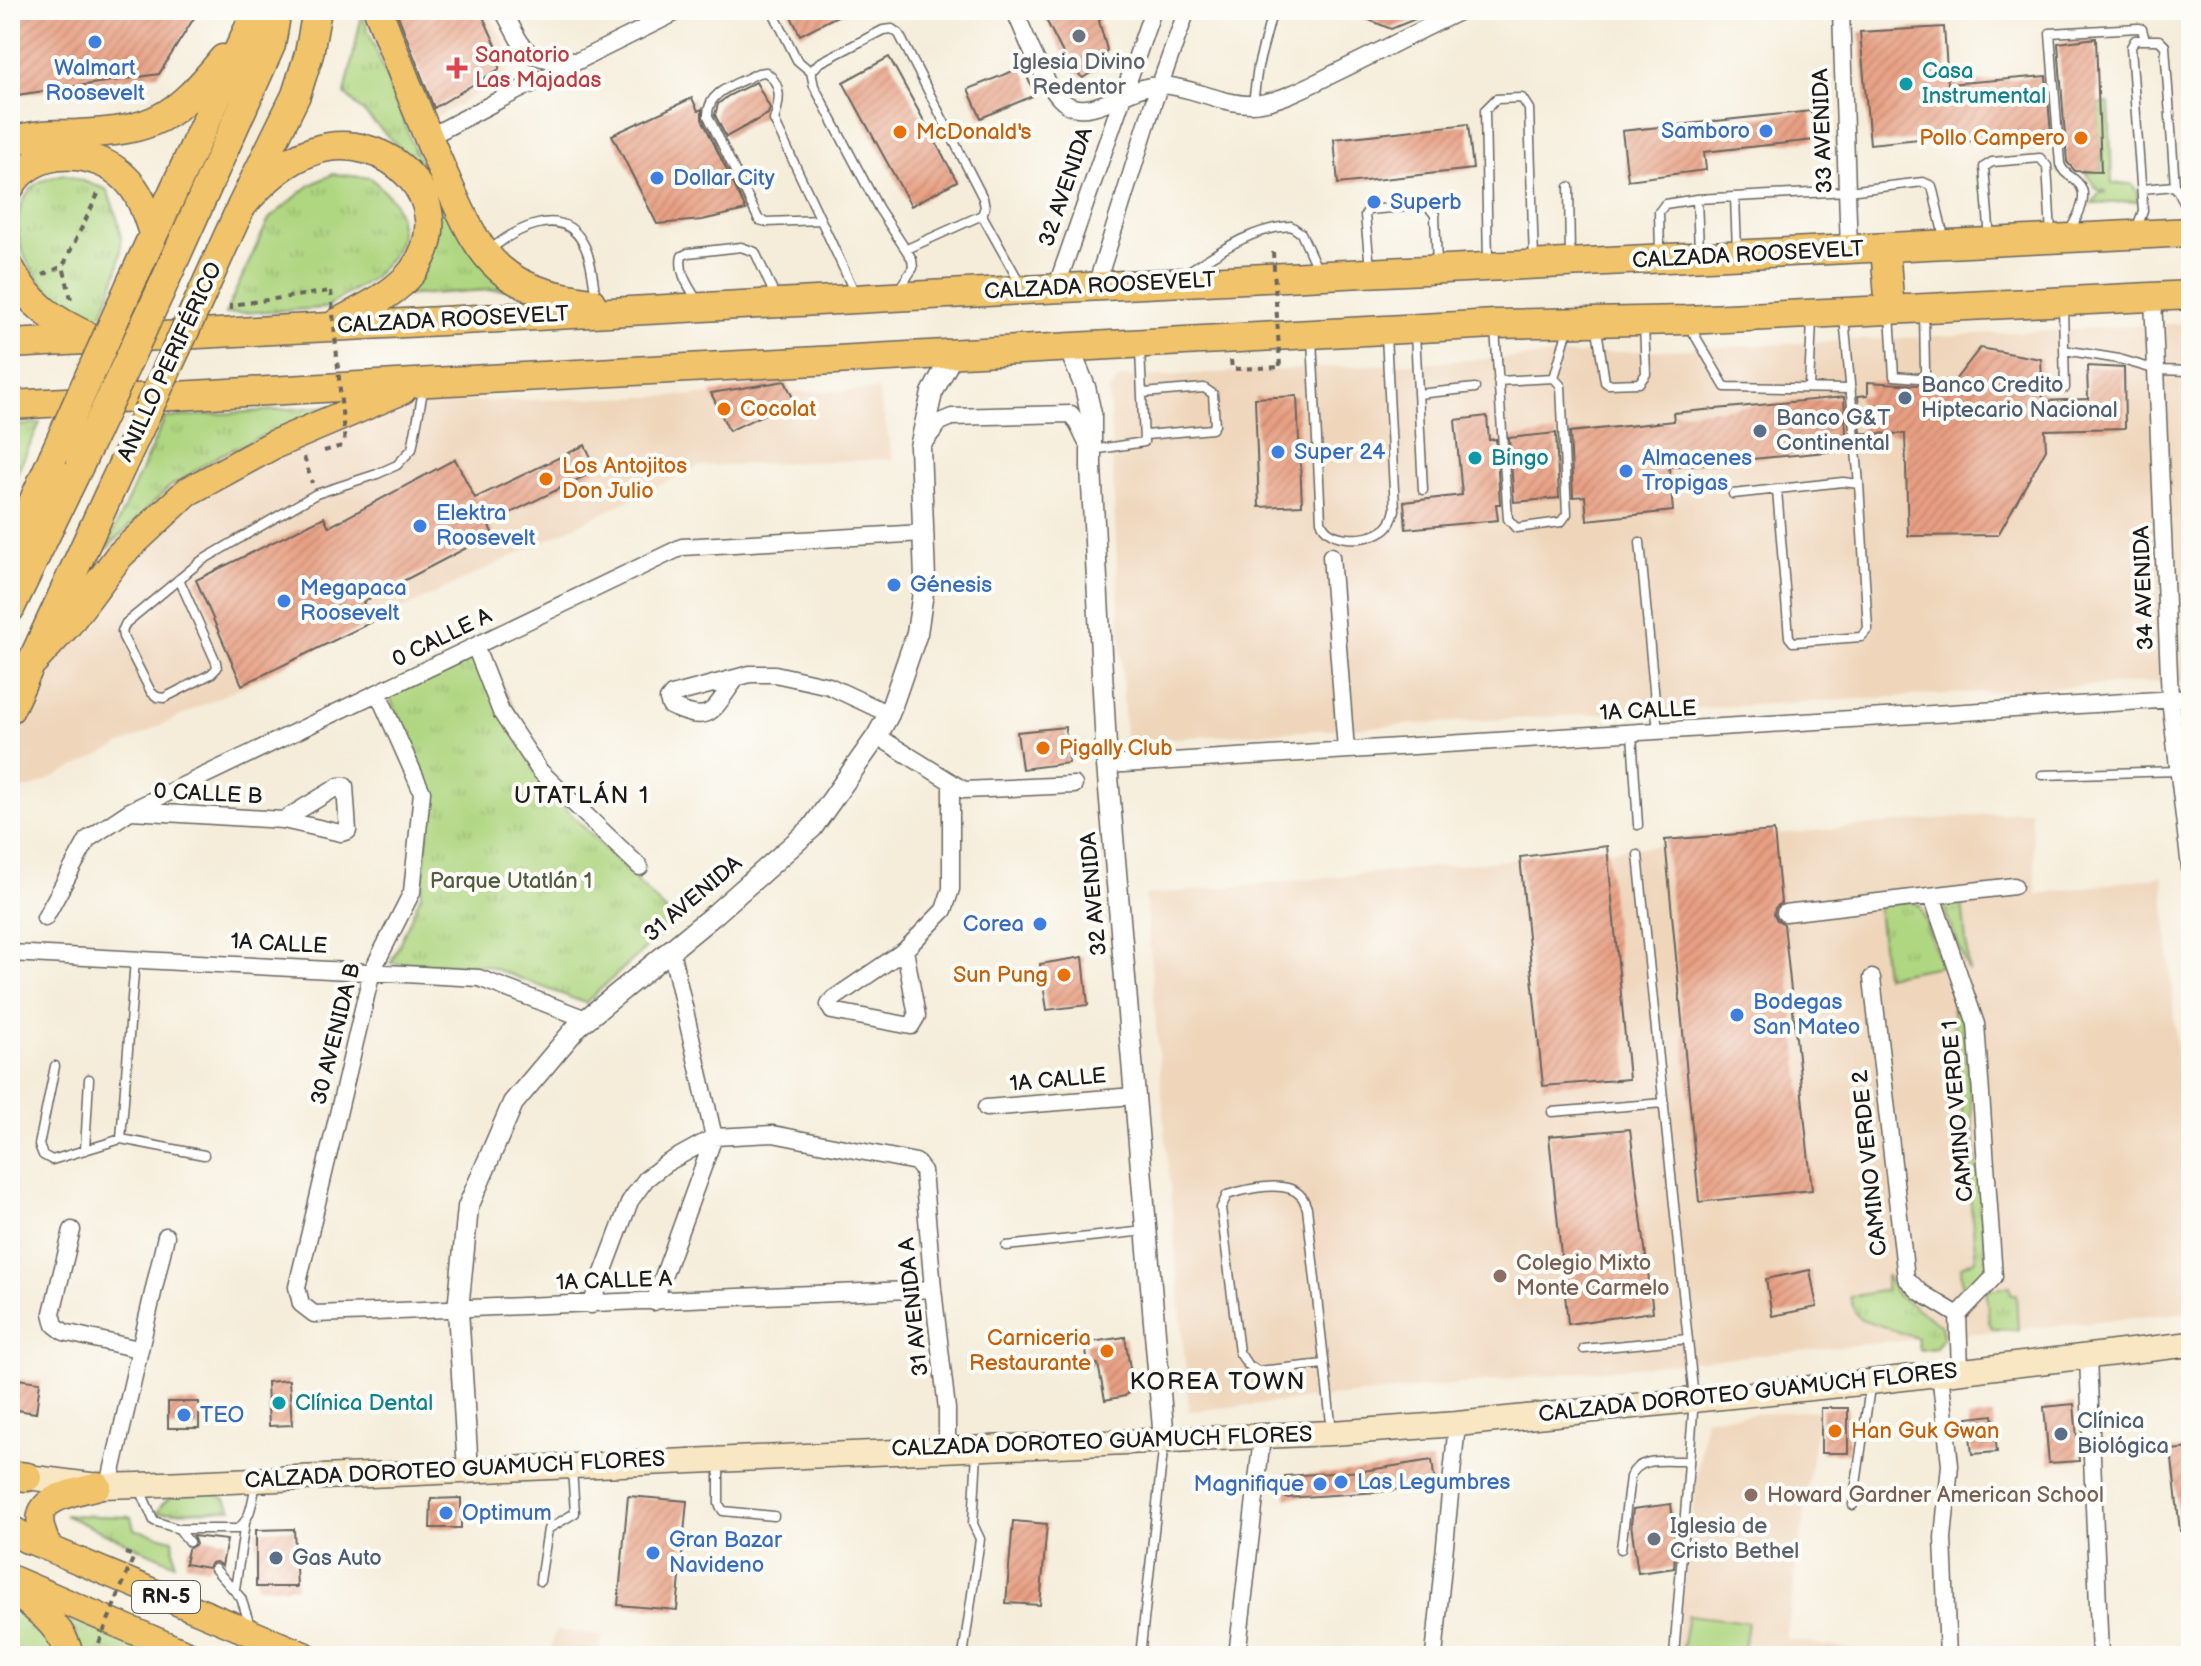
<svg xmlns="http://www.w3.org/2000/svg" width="2201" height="1666" font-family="'Balsamiq Sans',sans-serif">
<defs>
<pattern id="grass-tufts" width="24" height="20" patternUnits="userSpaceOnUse" patternTransform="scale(2)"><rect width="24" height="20" fill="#afd680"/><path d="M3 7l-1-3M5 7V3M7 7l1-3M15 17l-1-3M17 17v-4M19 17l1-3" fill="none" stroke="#96b76e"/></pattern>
<pattern id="building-hatch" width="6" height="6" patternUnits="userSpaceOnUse" patternTransform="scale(2)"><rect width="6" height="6" fill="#e79f82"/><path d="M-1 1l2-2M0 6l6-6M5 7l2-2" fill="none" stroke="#c68870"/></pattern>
</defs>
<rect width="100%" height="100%" fill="#fdfcf7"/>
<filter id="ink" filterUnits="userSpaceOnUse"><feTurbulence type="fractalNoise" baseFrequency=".0125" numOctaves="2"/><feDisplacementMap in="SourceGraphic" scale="16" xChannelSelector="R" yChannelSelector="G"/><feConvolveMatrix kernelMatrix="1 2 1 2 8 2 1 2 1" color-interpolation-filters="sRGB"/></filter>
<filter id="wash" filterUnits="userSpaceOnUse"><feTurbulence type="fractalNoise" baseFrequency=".006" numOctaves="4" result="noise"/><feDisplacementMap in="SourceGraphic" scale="32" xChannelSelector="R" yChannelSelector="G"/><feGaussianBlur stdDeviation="1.8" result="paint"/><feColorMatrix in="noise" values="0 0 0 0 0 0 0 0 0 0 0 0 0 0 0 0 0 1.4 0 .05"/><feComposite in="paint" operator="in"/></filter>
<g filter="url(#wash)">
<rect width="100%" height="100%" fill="#f5edda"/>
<!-- built -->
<path fill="#efd6bb" d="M383,10H487L509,53L511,63L506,74L498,81L436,118H430Z
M2191,323V680L1125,741L1109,391L1119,378Z
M878,390L893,459L700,466L31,788L10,789V746L105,550L168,488L220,455L249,441L331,406Z
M2030,810L2037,894L2163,876L2191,1236V1312L1189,1411L1145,895Z
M1819,1410L1786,1639L1855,1650L1854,1656H1674L1705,1417Z
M555,1630L602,1636L599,1656H550Z"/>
<!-- grass -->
<path fill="url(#grass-tufts)" stroke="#66794e" stroke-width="2" d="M362,14L415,151L481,258L504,289L398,296L426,266L424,185L400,148L345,94Z
M2109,103L2112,183L2131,184L2137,191L2138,201L2092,204L2099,193L2106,192L2097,189L2085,172L2101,171L2098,104Z
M63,174L106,189C131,243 122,262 102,314L82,319C47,292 6,255 21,206C24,197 31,187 39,182C46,179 55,177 63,174Z
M333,174L371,178L394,201L399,216L401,237L393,256L374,277L325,308L225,314L269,219L310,185Z
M331,406L220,455L168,488L105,550L165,418Z
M40,423L10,488V427Z
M483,650L565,808L676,921L585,1003L485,965L391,963L421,895L432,790L388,694Z
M1951,897L1962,901L1969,972L1944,909V901Z
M1910,901L1920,906L1941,966L1885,976L1878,906Z
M1951,991L1962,1018L1987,1264L1972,1291L1962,1285L1961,1266L1976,1260Z
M1886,1275L1897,1295L1941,1325L1943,1338L1936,1348L1919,1350L1917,1338L1861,1319L1855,1313L1850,1297L1886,1290Z
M2010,1286L2011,1294H2016L2018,1330L1993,1329L1989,1322L1986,1291Z
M213,1492L225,1499L232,1509L157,1513C168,1489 190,1494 213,1492Z
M64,1515L131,1517L134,1529L173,1539L175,1564Z
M10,1605C27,1619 50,1633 55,1656H10Z
M69,1618L160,1656H83Z"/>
<!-- garden -->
<path fill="#afd680" stroke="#66794e" stroke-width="2" d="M1688,1615L1748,1622L1743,1656L1681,1654Z"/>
<g id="blocks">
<!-- building -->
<path fill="url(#building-hatch)" d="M10,10H199L159,74L10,96Z
M396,10H480L500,54L499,69L434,108Z
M788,10H849L800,35Z
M1041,10H1104L1099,21L1107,50L1100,66L1083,78L1070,67Z
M1345,10H1437L1391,29Z
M1944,27L1948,84L2046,76L2051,134L1959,142V135L1870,144L1860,32Z
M2096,38L2101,172L2075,171L2067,162L2058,43Z
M889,57L957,181L911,206L843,82Z
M1023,67L1035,95L981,118L968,89Z
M756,82L770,108L768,114L726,137L715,115L718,104L728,96Z
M692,98L698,111L702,109V119L746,210L702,220L657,224L612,135Z
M1811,111L1814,140L1704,152L1706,170L1628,180L1622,131Z
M1468,124L1473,169L1338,184L1334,139Z
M1980,348L2041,359L2043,401L2088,399L2087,366L2124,368L2125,428L2045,430L2046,449L1998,535L1908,536L1905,434L1861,433L1858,396L1868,395V382L1917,385L1929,381L1955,380Z
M785,381L794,400L729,431L711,393Z
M1297,396L1302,505L1259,507L1255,398Z
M1844,397L1847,450L1669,467L1673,511L1587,520L1585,496L1573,497L1570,432L1674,421L1673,413Z
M1487,416L1489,440L1496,439L1500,504H1496L1498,520L1406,529L1404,502L1462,495L1455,420Z
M1556,433L1559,498L1514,502L1509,438Z
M585,445L597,470L488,524L493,534L363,602L372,622L242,685L196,580L324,517L329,527L455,459L475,498Z
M1065,727L1069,763L1022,769L1017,732Z
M1774,831L1781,903L1775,908L1774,914L1777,920L1784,924L1812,1190L1699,1202L1665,840Z
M1607,846L1629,1079L1543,1086L1520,857Z
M1083,957L1088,1005L1047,1010L1040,964Z
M1630,1129L1653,1312L1568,1324L1549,1136Z
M1810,1270L1817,1307L1772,1316L1766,1279Z
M1125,1337L1133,1387L1125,1396L1105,1400L1098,1364L1088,1365L1085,1343Z
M10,1378L40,1382L36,1413L10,1409Z
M289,1380L292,1425L269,1426L267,1382Z
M168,1402H199V1428H168Z
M2074,1404L2079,1461L2049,1463L2044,1407Z
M1821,1408H1848V1453H1821Z
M1993,1415L1997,1452L1972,1454L1968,1418Z
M2191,1448V1530L2180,1531L2171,1450Z
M1432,1460L1435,1484L1380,1492L1286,1498L1285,1476L1363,1471Z
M628,1496L687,1501L677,1610L618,1605Z
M461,1498V1528H430L431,1499Z
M1671,1504L1676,1543L1674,1568L1638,1573L1631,1524L1633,1509Z
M1013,1521L1047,1524L1040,1605L1006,1603Z
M294,1529L297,1587H256V1530Z
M193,1536L227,1540L222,1566L216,1562L211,1563L208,1568L185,1564L188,1549L196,1544Z"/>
</g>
</g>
<g filter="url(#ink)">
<use href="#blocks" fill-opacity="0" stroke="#68655e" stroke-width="2"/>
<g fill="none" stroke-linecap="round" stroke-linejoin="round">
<defs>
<path id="service" d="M772,10L797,60L811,72
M1253,103L1258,66L1271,17L1268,10
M1569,187L1570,259
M2142,189L2175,186
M1735,197L1737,251
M1697,199L1699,250
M821,220L767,222L759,220L708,116C707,90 738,84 758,73L766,72C783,85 780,101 774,120L855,293
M2136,230L2143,211L2131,47L2135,40H2159L2165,46L2175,186L2191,216
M2069,232C2076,219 2091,196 2078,183C2071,175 2064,175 2060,164L2050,33L2138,28L2142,29L2145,40
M1990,239L1984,167L1992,162L2040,158L2047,166L2051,234
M907,249L982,215
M490,250C514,230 562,203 583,243C592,259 593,281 596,299
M1660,254L1659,212L1665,204L1697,199L1848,191L1923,182L1932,186L1944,237
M1488,262L1485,110L1496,99L1522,98L1529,109L1534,260
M1370,268L1365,215L1368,210L1427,205L1435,215L1437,265
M1186,273C1219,252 1251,228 1291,226L1301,233L1318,271
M899,289L913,268L912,259L879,209L814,86L811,72L819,63L883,30L892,29L899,34L983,198L985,207L982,215L1021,285
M697,300C689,287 678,272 682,256L688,253L741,247L755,252L776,298
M2063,306L2065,388
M1890,315L1894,376L1918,378L1924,376L1925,371L1924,313
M1690,327L1725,387L1851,389
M1495,329L1508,519L1516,528L1561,522L1567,514L1561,386L1554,378
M1597,329L1605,382L1608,384L1639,383L1646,374L1644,325
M1415,333L1423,490
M1312,338L1321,521C1327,542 1366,542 1382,531C1391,526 1392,519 1395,510L1386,335
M2064,350L2119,359L2157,370L2191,371
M1554,378L1568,329
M1498,381L1554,378
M1809,387L1812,320
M1143,393L1204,388L1213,394L1215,425L1212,429L1146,435
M1418,394L1475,388
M1092,450L1144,442L1140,349
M1777,490L1789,637L1793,642L1861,637L1868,629L1859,484
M1733,494L1843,482L1859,484L1844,317
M1640,542L1658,732
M179,579L216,662L217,668L211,674L164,698L157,697L151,692L123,637L122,631L126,623L201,561L316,494L377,474L397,465L412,449L424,386
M1632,734L1638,825
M2042,775L2178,771
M1638,855L1694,1399L1674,1656
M135,960L121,1139L204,1155
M55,1066L39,1145L43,1155L52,1160L121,1139
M1552,1112L1664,1103
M85,1150L89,1079
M1006,1246L1145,1231
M1584,1349L1688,1339
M1324,1364L1258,1371L1247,1364L1239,1352L1221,1208L1227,1195C1246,1189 1287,1179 1301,1196C1304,1199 1305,1204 1307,1208L1332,1432
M719,1463V1504L723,1511L774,1516
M139,1487L154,1521L179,1529L189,1542
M1853,1505L1870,1387
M179,1529H237C252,1519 252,1500 256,1484
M1621,1549L1630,1477C1640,1455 1666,1462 1689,1461
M215,1569L241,1598L250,1625
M540,1581L548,1529L575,1513L572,1469
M235,1589L245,1523
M963,1656L980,1539L973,1524L977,1452
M1140,1656L1164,1442"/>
<path id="minor" d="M503,10C526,54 524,60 576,61
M1014,10C1026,34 1045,92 1068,105C1094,119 1131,84 1161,85C1190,86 1220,104 1251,104C1275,104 1309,86 1331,75C1375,54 1418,31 1463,10
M1841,10L1849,250
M427,138L501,99L681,10
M1096,286L1154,101L1187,10
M1056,288L1153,10
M2153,298L2170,699L2191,876
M921,446L940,422L952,417L1071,414C1080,425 1083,438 1091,450
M1331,556L1346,750
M475,646L501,712L540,771L640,867
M736,679C711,712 712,725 670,706L668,700L672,695L750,674H775L829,686L889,714
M378,693L422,792L412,892L372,971L297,1287L301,1304L314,1314L375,1312L933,1289
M877,736L964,790L1074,785
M1107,765L2191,698
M131,811L283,820L341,833L348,831L345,786H339L283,820
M1932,896L1976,1024L1994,1277L1958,1315
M1785,913L2014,886
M45,918L88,839L130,811L682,547L923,533
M905,950L917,1016L911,1026L832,1011L829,1005L833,999L905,950L944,910L951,889V782
M10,953L479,978L586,1019
M1872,978L1906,1278L1920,1292L1958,1315
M986,1108L1134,1096
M72,1230L52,1313L55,1325L64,1332L138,1349
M654,1302L714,1137L671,950
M591,1305L630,1201L646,1179L665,1164L714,1137L773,1134L916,1162L923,1171L933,1289L947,1409V1449
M1958,1315L1960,1370
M2088,1357L2100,1656
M1940,1373L1950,1465L1943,1538L1948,1656
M109,1485L166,1236
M1237,1656L1262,1437
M1434,1656L1457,1424"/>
<path id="tertiary" d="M1069,348L1085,387L1091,414V467L1107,765L1164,1440
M468,1470L458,1310L468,1207L513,1103L578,1026L715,914L812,828L877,736L889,714L917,633L925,579L920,447L932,393L953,354"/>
<path id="secondary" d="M10,1478L27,1477L98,1486L139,1485L1332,1433L1457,1424L1870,1382L2191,1344"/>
<path id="primary" d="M10,1532L306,1656
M48,1547C45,1538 38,1525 41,1515C45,1495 82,1491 98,1486
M10,1578L192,1656"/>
<path id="trunk" d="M378,10C401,69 423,128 449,186C463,216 475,247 500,269C525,291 559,297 591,302
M10,142C32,134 54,134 77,134C154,131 175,118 223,59
M10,187C32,146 96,148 125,178C141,193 146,213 153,233
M241,207C260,184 283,161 313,151C386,126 464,202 413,271C394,295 364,308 337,323
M1885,248L1890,310
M10,268C28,304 56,322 92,338
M131,283L257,10
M160,292L271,45L277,10
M195,309L241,207L296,95L309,54L317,10
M10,344L1023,290L2191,232
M10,405L1495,324L1686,320L2191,295
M10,554L53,457
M10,609L81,462
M31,664L68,624L119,556L187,492L273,445L402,390
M10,709L113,485
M10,1475L27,1477
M10,1529L27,1539
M10,1587C33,1607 63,1624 69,1656"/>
</defs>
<!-- service casing -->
<use href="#service" stroke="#68655e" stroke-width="11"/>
<!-- minor casing -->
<use href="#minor" stroke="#68655e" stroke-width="19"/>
<!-- tertiary casing -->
<use href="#tertiary" stroke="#68655e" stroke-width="23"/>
<!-- secondary casing -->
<use href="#secondary" stroke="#68655e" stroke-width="27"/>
<!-- primary casing -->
<use href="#primary" stroke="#68655e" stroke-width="29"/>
<!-- trunk casing -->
<use href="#trunk" stroke="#68655e" stroke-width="31"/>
<!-- path -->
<path stroke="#68655e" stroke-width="4" stroke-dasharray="6 6" stroke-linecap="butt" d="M43,275L63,266
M71,299L63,266L100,190
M231,310V305L331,291
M1231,360L1232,369L1280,367
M324,451L345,445
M304,457L312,483
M125,1553L134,1556"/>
<!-- service -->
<use href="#service" stroke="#fff" stroke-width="8"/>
<!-- minor -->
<use href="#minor" stroke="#fff" stroke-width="16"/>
<!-- tertiary -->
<use href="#tertiary" stroke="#fff" stroke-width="20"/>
<!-- secondary -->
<use href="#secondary" stroke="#f9e7c3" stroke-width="24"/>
<!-- primary -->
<use href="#primary" stroke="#f1c36a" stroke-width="26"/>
<!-- trunk -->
<use href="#trunk" stroke="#f1c36a" stroke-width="28"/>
<defs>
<path id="trunk-bridge" d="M53,457L131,283
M81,462L160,292
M113,485L195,309"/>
</defs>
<!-- trunk-bridge casing -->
<use href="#trunk-bridge" stroke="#68655e" stroke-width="31" stroke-linecap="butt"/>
<!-- path-bridge -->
<path stroke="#68655e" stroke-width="4" stroke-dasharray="6 6" stroke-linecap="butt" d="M1273,252L1280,367
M331,291L345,445
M99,1643L134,1556"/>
<!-- trunk-bridge -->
<use href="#trunk-bridge" stroke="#f1c36a" stroke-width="28"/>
</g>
</g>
<!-- markers -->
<g fill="#6b7280" stroke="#fdfcf7" stroke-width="3">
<circle cx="1079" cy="36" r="8"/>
<circle cx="1654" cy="1539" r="8"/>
</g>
<g fill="#3f7fe0" stroke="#fdfcf7" stroke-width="3">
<circle cx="95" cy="42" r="8"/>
<circle cx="1766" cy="131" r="8"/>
<circle cx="657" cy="178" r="8"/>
<circle cx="1374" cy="202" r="8"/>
<circle cx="1278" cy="452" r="8"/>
<circle cx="1626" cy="471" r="8"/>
<circle cx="420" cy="526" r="8"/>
<circle cx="894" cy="585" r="8"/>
<circle cx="284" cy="601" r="8"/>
<circle cx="1040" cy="924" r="8"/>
<circle cx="1737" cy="1015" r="8"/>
<circle cx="184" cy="1415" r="8"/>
<circle cx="1341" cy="1482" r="8"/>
<circle cx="1320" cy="1484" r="8"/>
<circle cx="446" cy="1513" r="8"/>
<circle cx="653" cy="1553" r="8"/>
</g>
<path fill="#e0444e" stroke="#fdfcf7" stroke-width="3" d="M453 56h8v8h8v8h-8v8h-8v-8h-8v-8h8z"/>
<g fill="#0f9aa8" stroke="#fdfcf7" stroke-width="3">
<circle cx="1906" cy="84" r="8"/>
<circle cx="1475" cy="458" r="8"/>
<circle cx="279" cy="1403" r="8"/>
</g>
<g fill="#e8710a" stroke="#fdfcf7" stroke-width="3">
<circle cx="900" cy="132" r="8"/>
<circle cx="2081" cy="138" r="8"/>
<circle cx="724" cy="409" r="8"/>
<circle cx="546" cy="479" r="8"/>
<circle cx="1043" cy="748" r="8"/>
<circle cx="1064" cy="975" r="8"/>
<circle cx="1107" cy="1351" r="8"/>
<circle cx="1835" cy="1431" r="8"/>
</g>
<g fill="#5c6f8a" stroke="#fdfcf7" stroke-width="3">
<circle cx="1905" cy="398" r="8"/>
<circle cx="1760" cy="431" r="8"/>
<circle cx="2061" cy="1434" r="8"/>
<circle cx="276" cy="1558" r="8"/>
</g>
<g fill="#8d6e63" stroke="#fdfcf7" stroke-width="3">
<circle cx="1500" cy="1276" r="8"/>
<circle cx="1751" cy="1495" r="8"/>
</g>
<g text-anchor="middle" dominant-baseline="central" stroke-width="8" stroke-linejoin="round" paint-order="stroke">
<!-- shield labels -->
<rect fill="#fdfcf7" stroke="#605f5e" stroke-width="2" x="132" y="1581" width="68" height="32" rx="6"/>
<g font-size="20" font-weight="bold" fill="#1c1c1c">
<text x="166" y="1597">RN-5</text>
</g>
<!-- health labels -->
<g font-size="22" fill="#be3a42" stroke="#fdfcf7" text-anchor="start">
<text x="475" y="55">Sanatorio<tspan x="475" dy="25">Las Majadas</tspan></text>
</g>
<!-- worship labels -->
<g font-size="22" fill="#5b616d" stroke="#fdfcf7">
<text x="1079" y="62">Iglesia Divino<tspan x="1079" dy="25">Redentor</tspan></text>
<text x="1670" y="1526" text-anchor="start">Iglesia de<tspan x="1670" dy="25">Cristo Bethel</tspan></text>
</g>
<!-- shop labels -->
<g font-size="22" fill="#366cbe" stroke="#fdfcf7" text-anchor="start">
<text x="95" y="68" text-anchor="middle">Walmart<tspan x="95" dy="25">Roosevelt</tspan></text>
<text x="1750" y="131" text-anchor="end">Samboro</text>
<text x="673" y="178">Dollar City</text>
<text x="1390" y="202">Superb</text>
<text x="1294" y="452">Super 24</text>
<text x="1642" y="458">Almacenes<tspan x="1642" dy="25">Tropigas</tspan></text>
<text x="436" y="513">Elektra<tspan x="436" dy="25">Roosevelt</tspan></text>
<text x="910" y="585">Génesis</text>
<text x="300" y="588">Megapaca<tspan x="300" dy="25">Roosevelt</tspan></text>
<text x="1024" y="924" text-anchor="end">Corea</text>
<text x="1753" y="1002">Bodegas<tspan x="1753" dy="25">San Mateo</tspan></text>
<text x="200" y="1415">TEO</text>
<text x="1357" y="1482">Las Legumbres</text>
<text x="1304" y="1484" text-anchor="end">Magnifique</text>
<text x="462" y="1513">Optimum</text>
<text x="669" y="1540">Gran Bazar<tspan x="669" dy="25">Navideno</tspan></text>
</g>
<!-- culture labels -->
<g font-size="22" fill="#0d838f" stroke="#fdfcf7" text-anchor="start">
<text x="1922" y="71">Casa<tspan x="1922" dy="25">Instrumental</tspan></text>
<text x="1491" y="458">Bingo</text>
<text x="295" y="1403">Clínica Dental</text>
</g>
<!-- street labels -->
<g font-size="22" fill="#1c1c1c" stroke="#fdfcf7">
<text transform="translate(1823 131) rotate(-92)">33 AVENIDA</text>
<text transform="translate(1066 187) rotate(-71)">32 AVENIDA</text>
<text transform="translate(1748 255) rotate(-3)">CALZADA ROOSEVELT</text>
<text transform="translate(1100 286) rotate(-3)">CALZADA ROOSEVELT</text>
<text transform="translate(453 320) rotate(-3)">CALZADA ROOSEVELT</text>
<text transform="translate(170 362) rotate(-65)">ANILLO PERIFÉRICO</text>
<text transform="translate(2144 588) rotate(-92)">34 AVENIDA</text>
<text transform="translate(442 638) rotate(-26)">0 CALLE A</text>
<text transform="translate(1648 711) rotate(-3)">1A CALLE</text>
<text transform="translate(208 794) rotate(3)">0 CALLE B</text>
<text transform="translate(1094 894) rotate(-95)">32 AVENIDA</text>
<text transform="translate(693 899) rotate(-40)">31 AVENIDA</text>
<text transform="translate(279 944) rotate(3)">1A CALLE</text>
<text transform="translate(336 1034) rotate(-76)">30 AVENIDA B</text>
<text transform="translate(1058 1080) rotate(-5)">1A CALLE</text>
<text transform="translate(1958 1111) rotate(-95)">CAMINO VERDE 1</text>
<text transform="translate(1870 1163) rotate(-96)">CAMINO VERDE 2</text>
<text transform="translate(614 1281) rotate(-2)">1A CALLE A</text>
<text transform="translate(914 1307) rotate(-96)">31 AVENIDA A</text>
<text transform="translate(1748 1393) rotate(-6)">CALZADA DOROTEO GUAMUCH FLORES</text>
<text transform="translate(1102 1442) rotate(-2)">CALZADA DOROTEO GUAMUCH FLORES</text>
<text transform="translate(455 1470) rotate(-3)">CALZADA DOROTEO GUAMUCH FLORES</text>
</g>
<!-- food labels -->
<g font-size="22" fill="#c56008" stroke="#fdfcf7" text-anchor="start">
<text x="916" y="132">McDonald's</text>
<text x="2065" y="138" text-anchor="end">Pollo Campero</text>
<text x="740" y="409">Cocolat</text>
<text x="562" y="466">Los Antojitos<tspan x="562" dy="25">Don Julio</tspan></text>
<text x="1059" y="748">Pigally Club</text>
<text x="1048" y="975" text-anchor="end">Sun Pung</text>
<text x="1091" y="1338" text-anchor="end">Carniceria<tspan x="1091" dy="25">Restaurante</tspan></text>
<text x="1851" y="1431">Han Guk Gwan</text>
</g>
<!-- service labels -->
<g font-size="22" fill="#4e5e75" stroke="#fdfcf7" text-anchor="start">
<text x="1921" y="385">Banco Credito<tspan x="1921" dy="25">Hiptecario Nacional</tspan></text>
<text x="1776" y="418">Banco G&amp;T<tspan x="1776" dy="25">Continental</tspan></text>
<text x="2077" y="1421">Clínica<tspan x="2077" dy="25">Biológica</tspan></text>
<text x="292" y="1558">Gas Auto</text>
</g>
<!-- park labels -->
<g font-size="22" fill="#4f5d3f" stroke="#fdfcf7">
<text x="511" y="881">Parque Utatlán 1</text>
</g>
<!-- education labels -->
<g font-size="22" fill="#785e54" stroke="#fdfcf7" text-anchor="start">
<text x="1516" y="1263">Colegio Mixto<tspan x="1516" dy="25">Monte Carmelo</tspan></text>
<text x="1767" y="1495">Howard Gardner American School</text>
</g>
<!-- neighbourhood labels -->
<g font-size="24" letter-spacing="2" fill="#1c1c1c" stroke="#fdfcf7">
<text x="582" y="795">UTATLÁN 1</text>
<text x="1218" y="1381">KOREA TOWN</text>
</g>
</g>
<!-- margin -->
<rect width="2201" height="1666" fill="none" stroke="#fdfcf7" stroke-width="40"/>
</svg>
